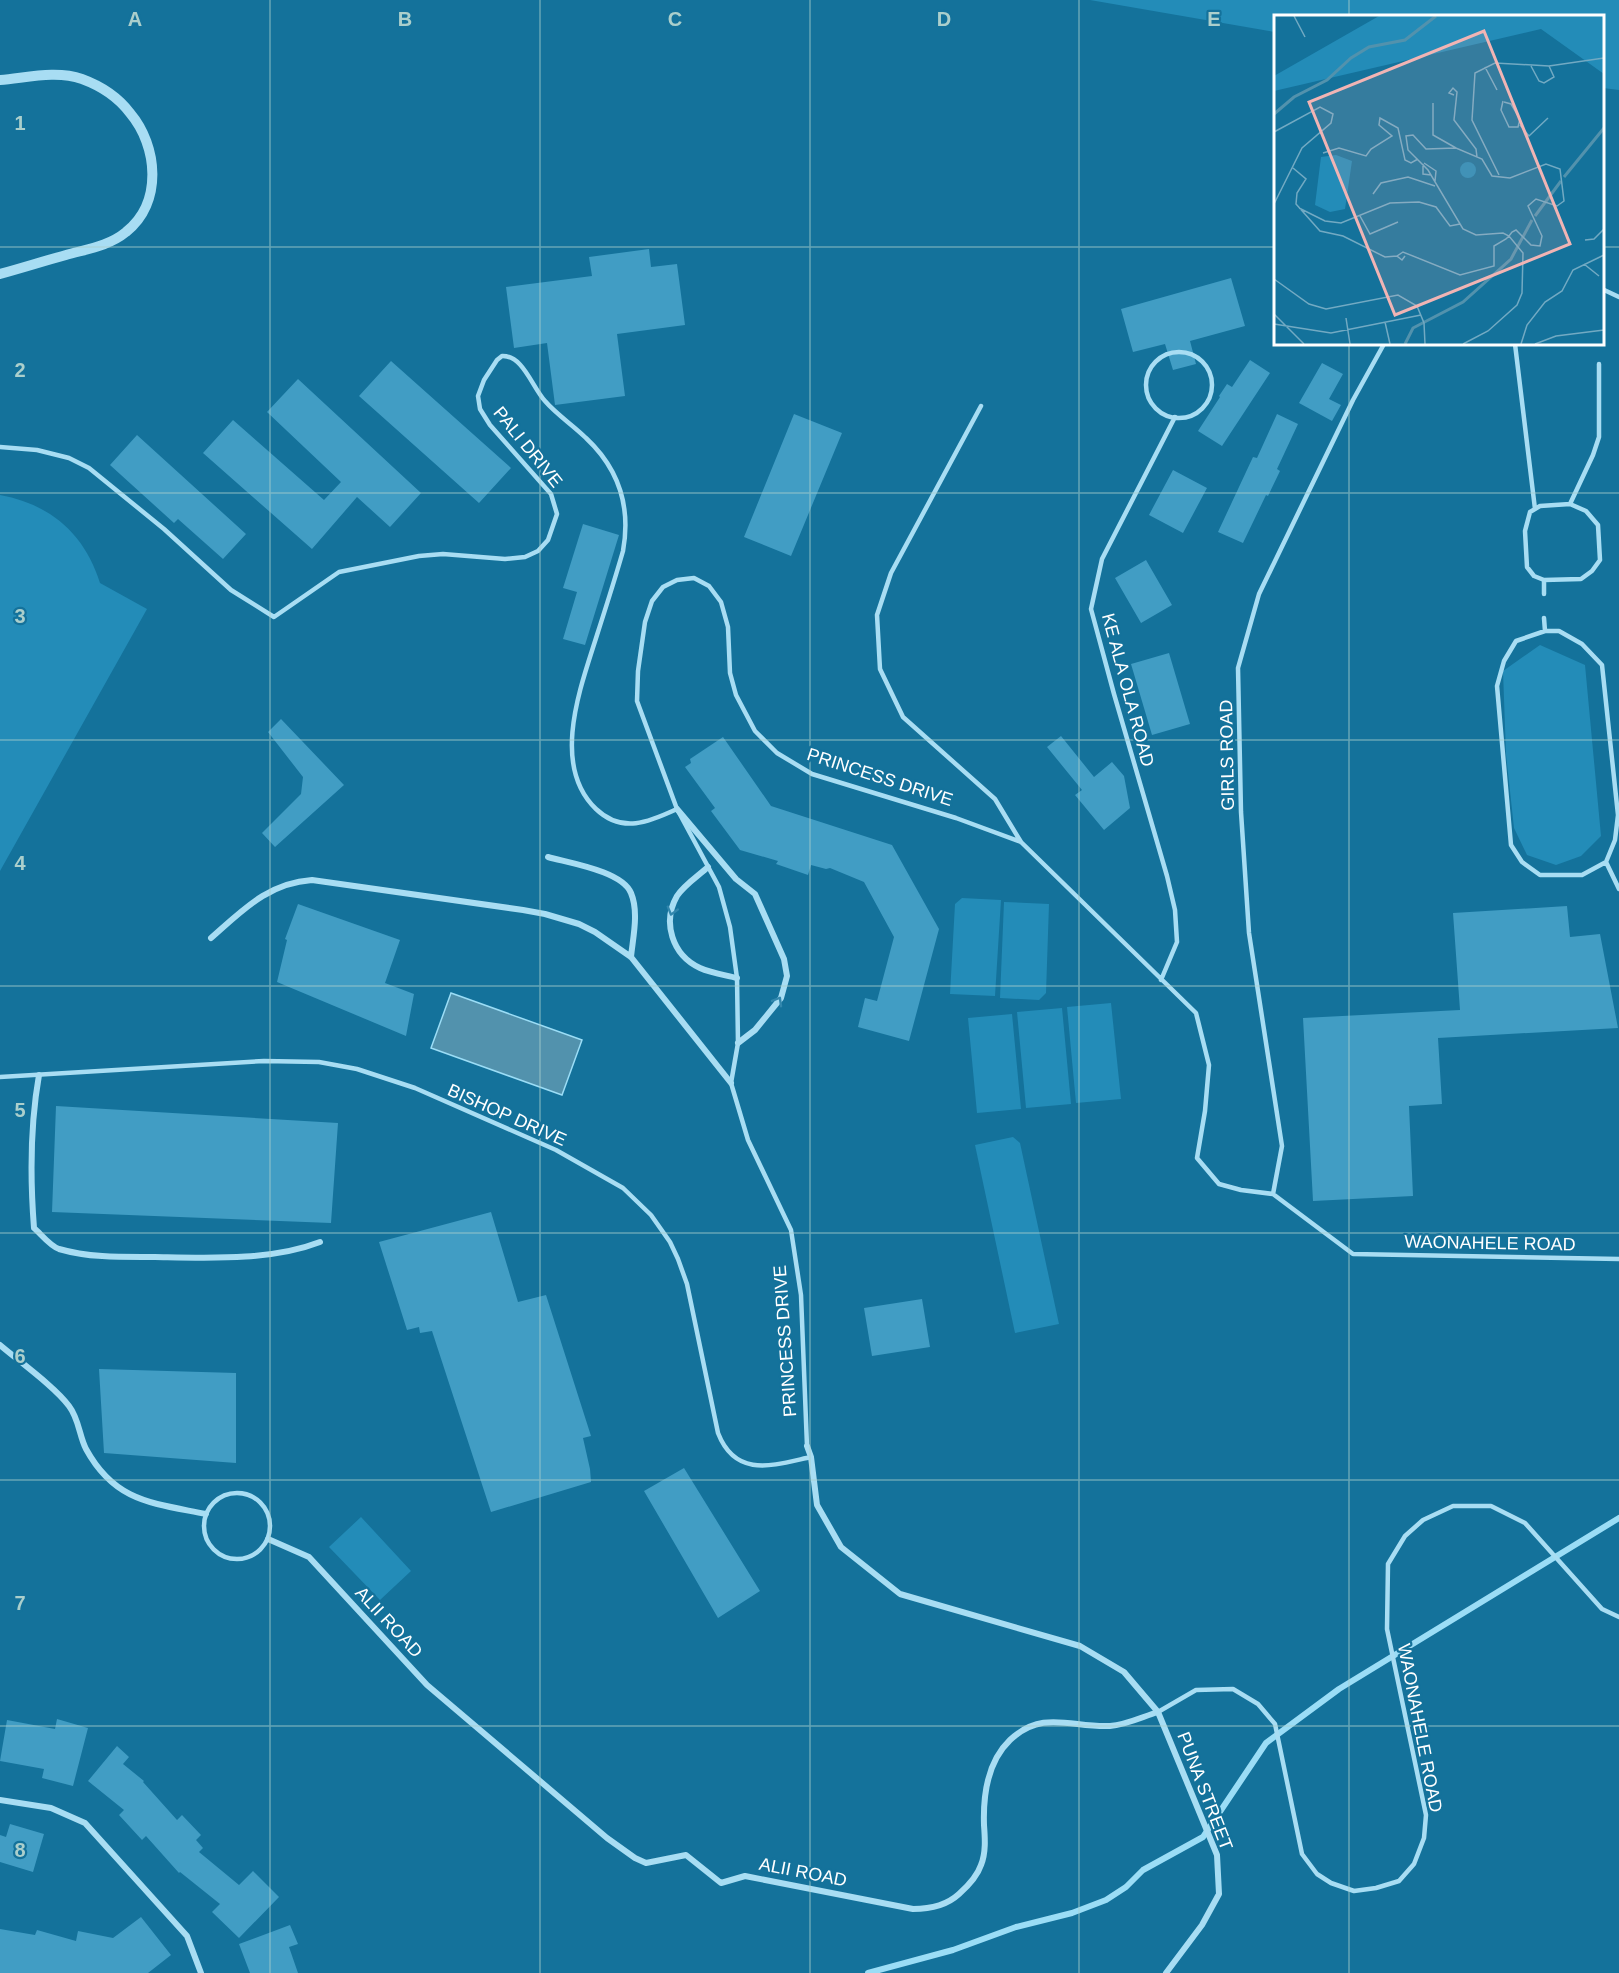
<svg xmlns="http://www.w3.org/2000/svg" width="1619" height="1973" font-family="Arial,sans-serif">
<rect width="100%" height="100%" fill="#14729b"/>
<!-- green -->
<path fill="#238cb8" d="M1090,0H1619V90L1603,88L1602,16H1276L1275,32Z
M0,495C50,504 85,534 100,583L147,609L0,871Z
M1540,645L1585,665L1601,836L1581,856L1556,865L1527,855L1514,828L1506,754L1503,671Z
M962,898L1001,900L995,996L950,994L955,904Z
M1004,902L1049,904L1046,993L1039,1000L1000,998Z
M1111,1003L1121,1099L1076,1103L1067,1007Z
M1062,1008L1071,1104L1026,1108L1017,1012Z
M1012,1014L1021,1109L977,1113L968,1018Z
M1013,1137L1020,1143L1059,1324L1015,1333L975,1145Z
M361,1517L411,1571L380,1600L329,1547Z"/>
<!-- water -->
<path fill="#5292ad" stroke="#9bddf6" stroke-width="1.5" d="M451,993L582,1040L562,1095L431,1048Z"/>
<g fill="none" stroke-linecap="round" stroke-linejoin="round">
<!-- stream -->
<path stroke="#9bddf6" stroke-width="6" d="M868,1973L953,1950L1016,1927L1072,1913L1106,1900L1126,1887L1143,1870L1203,1837L1266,1743L1339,1689L1619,1518"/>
</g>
<!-- building -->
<path fill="#419dc4" d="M649,249L651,267L677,264L685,325L617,334L625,396L555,405L547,343L514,348L506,287L592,276L589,257Z
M1231,278L1245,326L1190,341L1196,364L1173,370L1165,344L1133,352L1121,309Z
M1250,360L1270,373L1222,446L1198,431L1220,397L1219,396L1227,384L1232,387Z
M391,361L511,468L479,503L359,396Z
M1322,363L1343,374L1329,399L1341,405L1332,421L1299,403Z
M298,379L421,493L390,527L357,497L312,549L203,453L233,420L324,500L341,482L267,412Z
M794,414L842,433L791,556L744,537Z
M1277,414L1298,424L1277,469L1280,471L1268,496L1266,495L1243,543L1218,532L1253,457L1257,458Z
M137,435L246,534L223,559L178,519L174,523L110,465Z
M1173,470L1207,488L1183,533L1149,515Z
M583,524L619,535L585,645L563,639L577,592L563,588Z
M1146,560L1172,605L1141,623L1115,578Z
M1169,653L1190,724L1152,735L1131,664Z
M281,719L344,785L275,847L262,833L301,794L303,777L268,732Z
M1061,736L1094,777L1112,762L1124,776L1130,808L1104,830L1075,795L1082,790L1047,747Z
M723,737L771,806L892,845L939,929L909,1041L858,1027L865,998L877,1001L894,937L864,882L830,868L826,869L811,865L808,875L776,864L778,861L740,850L711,811L715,808L685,767L691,763L690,759Z
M298,904L400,940L385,983L414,994L406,1036L277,982L287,940L285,939Z
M1567,906L1570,937L1600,934L1618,1028L1438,1038L1442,1104L1409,1106L1413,1196L1313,1201L1303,1018L1460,1010L1453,913Z
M56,1106L338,1123L331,1223L52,1212Z
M491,1212L518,1302L546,1295L591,1436L583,1438L590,1469L591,1482L491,1512L432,1331L420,1333L419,1327L407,1330L379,1242Z
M922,1299L930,1347L872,1356L864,1308Z
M99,1369L236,1373V1463L104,1453Z
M684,1468L760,1591L718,1618L644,1491Z
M57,1719L88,1728L73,1786L42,1778L44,1769L0,1761L7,1720L55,1729Z
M117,1746L129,1757L123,1764L144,1781L143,1782L177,1820L182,1815L201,1835L196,1840L203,1848L199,1852L239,1885L253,1871L279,1897L239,1938L212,1912L220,1904L180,1872L179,1873L146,1836L142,1840L119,1815L124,1810L88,1781Z
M10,1824L44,1834L33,1872L0,1862V1835L6,1837Z
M141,1917L171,1955L148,1973H0V1929L35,1935L37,1930L76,1941L78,1931L113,1938Z
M290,1925L298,1944L289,1947L298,1973H250L239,1944Z"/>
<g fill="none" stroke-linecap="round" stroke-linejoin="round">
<!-- service -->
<path stroke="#a8ddf3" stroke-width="4.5" d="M1602,289L1619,297
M1515,344L1535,509
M1146 385a33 33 0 1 1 66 0a33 33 0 1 1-66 0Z
M981,406L891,573L877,615L880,669L903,717L995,799L1021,842
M0,447L37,450L69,458L89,468L164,529L231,590L274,617L339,572L419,556L443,554L505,559L525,557L538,551L548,540L557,514L551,494L490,425L480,409L478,396L484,380L497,360L502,356C523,355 532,387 545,401C557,415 573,425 586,438C619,469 631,507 623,551C615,579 606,607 597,635C581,686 550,765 596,809C622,834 649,822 677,809
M1570,504L1586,511L1598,525L1600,560L1592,571L1581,579L1544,580L1534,576L1527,567L1525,531L1530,512L1540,506Z
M1570,504L1593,455L1599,437V364
M1544,580V594
M1544,618L1545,631
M1545,631H1559L1582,644L1602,665L1618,815L1615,840L1606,862L1582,875H1540L1522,862L1511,845L1497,686L1504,661L1516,641Z
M1606,862L1619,889
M1161,980L1177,942L1175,910L1167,876L1114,694L1091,609L1102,559L1175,417
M0,1077L264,1061L319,1062L357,1069L415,1088L556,1150L623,1188L651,1215L670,1242L678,1259L687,1284L718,1433C736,1479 774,1465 811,1457
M1273,1194L1282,1146L1249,933L1241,812L1238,668L1259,594L1353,400L1384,344
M807,1446L801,1295L791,1230L748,1140L731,1083L738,1043L737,978L730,927L719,887L677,809L637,701L638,671L645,622L652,601L663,587L677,580L694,578L709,586L721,602L728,627L730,673L736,695L755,731L777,753L812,774L956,818L1021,842L1196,1013L1209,1065L1205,1111L1197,1158L1219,1184L1241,1190L1273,1194L1353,1254L1619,1259
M204 1526a33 33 0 1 1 66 0a33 33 0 1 1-66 0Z
M1158,1712L1196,1690L1233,1689L1258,1704L1275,1724L1302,1854L1317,1874L1331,1883L1354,1891L1376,1888L1399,1881L1414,1864L1424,1838L1426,1815L1387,1629L1388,1564L1405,1536L1423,1520L1453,1506H1491L1525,1523L1602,1609L1619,1617"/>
<!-- minor -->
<path stroke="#a8ddf3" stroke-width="6" d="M677,809L736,879L755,894L784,959L787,976L781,998L755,1030L738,1043
M548,857C569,863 622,871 631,893C639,912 633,937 631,957
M708,867C698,876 684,885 677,896C662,922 672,955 700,968C711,973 725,975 737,978
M211,938C243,910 268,883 312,880L523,910L545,914L579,924L595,932L631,957L731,1083
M39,1075C30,1126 30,1177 34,1228C41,1234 50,1246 59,1249C90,1258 123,1257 155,1257C208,1258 271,1261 320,1242
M0,1345C20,1362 55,1387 69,1406C79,1419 79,1435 86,1449C115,1502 152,1503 206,1514
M807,1446L811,1457L817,1505L841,1547L900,1594L1080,1646L1124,1672L1158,1712L1217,1855L1219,1894L1202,1925L1166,1973
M268,1539L309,1557L427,1685L607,1838L635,1858L646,1863L686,1855L721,1883L745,1876L913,1909C930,1909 946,1906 959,1894C968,1886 977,1877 981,1865C986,1853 985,1838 984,1825C983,1795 987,1762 1010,1740C1043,1709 1072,1728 1110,1726C1126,1725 1142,1717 1158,1712
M0,1800L51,1808L85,1823L187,1936L201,1973"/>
<!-- tertiary -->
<path stroke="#a8ddf3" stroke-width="10" d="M0,80C26,78 56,70 82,79C101,86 118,97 130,113C158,146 163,203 126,232C109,246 87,249 66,255C44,261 22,268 0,274"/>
</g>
<!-- one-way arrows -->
<defs><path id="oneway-chevron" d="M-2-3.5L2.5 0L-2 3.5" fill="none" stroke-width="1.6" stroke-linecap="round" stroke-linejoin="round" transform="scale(1.5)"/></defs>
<g stroke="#3287ad">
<use href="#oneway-chevron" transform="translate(672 911) rotate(106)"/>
<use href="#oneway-chevron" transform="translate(778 1001) rotate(-60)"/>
</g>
<!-- grid -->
<path fill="none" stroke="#abcfcc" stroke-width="1.5" stroke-opacity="0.55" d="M270,0V1973M540,0V1973M810,0V1973M1079,0V1973M1349,0V16M0,247H1276M1602,247H1619M1349,344V1973M0,493H1619M0,740H1619M0,986H1619M0,1233H1619M0,1480H1619M0,1726H1619"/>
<g text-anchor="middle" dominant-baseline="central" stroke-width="4.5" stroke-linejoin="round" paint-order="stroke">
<!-- street labels -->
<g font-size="18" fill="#fff" stroke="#14729b">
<text transform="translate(528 447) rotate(51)">PALI DRIVE</text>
<text transform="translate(1128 690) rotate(75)">KE ALA OLA ROAD</text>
<text transform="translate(1227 755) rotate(-91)">GIRLS ROAD</text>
<text transform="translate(880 777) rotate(18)">PRINCESS DRIVE</text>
<text transform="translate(507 1115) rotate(24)">BISHOP DRIVE</text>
<text transform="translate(1490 1243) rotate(1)">WAONAHELE ROAD</text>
<text transform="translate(785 1341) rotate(-94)">PRINCESS DRIVE</text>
<text transform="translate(389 1622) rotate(47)">ALII ROAD</text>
<text transform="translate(1420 1728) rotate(79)">WAONAHELE ROAD</text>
<text transform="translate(1205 1791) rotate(69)">PUNA STREET</text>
<text transform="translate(803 1872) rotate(11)">ALII ROAD</text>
</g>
</g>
<!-- overview -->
<g transform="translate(1274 15)">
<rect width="330" height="330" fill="#14729b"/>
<path d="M105,1H330V59L267,14L0,76V61ZM62,140L78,146L71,194L56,197L41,190L47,142ZM186 155a8 8 0 1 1 16 0a8 8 0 1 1-16 0Z" fill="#238cb8"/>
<path fill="none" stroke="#5292ad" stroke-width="3" d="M0,99L20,82L53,65L77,43L95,32L131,25L162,1M290,162L330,113M261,201L287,166M131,329L139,313L189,287L237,244L258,205"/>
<path fill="none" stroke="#72aac3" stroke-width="1.5" d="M20,1L31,22M257,51L265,66L270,68L280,62L275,51M211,52L223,75M180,80L175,78L179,73L183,77L180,105L202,134L203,142M229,86L227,95L235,112H244L246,104L237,89L230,87M159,88V120L182,133M246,110L255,121L274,103M0,117L46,92L59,99L57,108L28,133L0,189M49,138L65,133L92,141L97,134L118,121L105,110L106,103L124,113L131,145L137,148L144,144M150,148L162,156L161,166M149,149V159L157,160M19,153L32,164L23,178L22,189L46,216L69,221L111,242L123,241M225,160L198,105L201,58L221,48L275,51L330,43M99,179L107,168L134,162L161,171M25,193L51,206L67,208L116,188L145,187L162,192L176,211L186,209M86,201L96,219L124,207M311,225L320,224L330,214M131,241L128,245L123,241L129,237L186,260L220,251V231L232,224L235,221L238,217L242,215L257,230L266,231L268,221L254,191L262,184L283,191L290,186L286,154L272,149L236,163L218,161L208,144L182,133L152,134L139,120L132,121L134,135L154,155L189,214L202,220L229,218L235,221L249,238L248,278L243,290L214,316L189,329M310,249L325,261M0,264L35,289L52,294L124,280L143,291L150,308L151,329M0,299L30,329M72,303L76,329M111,307L116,329M0,309L57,318L147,300M247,329L253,310L271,287L288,276L299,255L330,240M261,329L282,321L330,315"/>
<path fill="#f1b4b4" fill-opacity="0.15" stroke="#f1b4b4" stroke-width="3" d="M210,16L296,229L121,300L35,87Z"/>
<rect width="330" height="330" fill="none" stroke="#fff" stroke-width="3"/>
</g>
<g font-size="20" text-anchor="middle" font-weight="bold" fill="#abcfcc" stroke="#14729b" stroke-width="4.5" stroke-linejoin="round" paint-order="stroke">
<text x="135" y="26">A</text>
<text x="405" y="26">B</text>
<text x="675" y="26">C</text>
<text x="944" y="26">D</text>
<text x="1214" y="26">E</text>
<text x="20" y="130">1</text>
<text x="20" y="377">2</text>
<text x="20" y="623">3</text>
<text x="20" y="870">4</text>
<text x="20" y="1117">5</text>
<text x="20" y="1363">6</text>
<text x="20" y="1610">7</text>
<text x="20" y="1857">8</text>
</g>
</svg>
